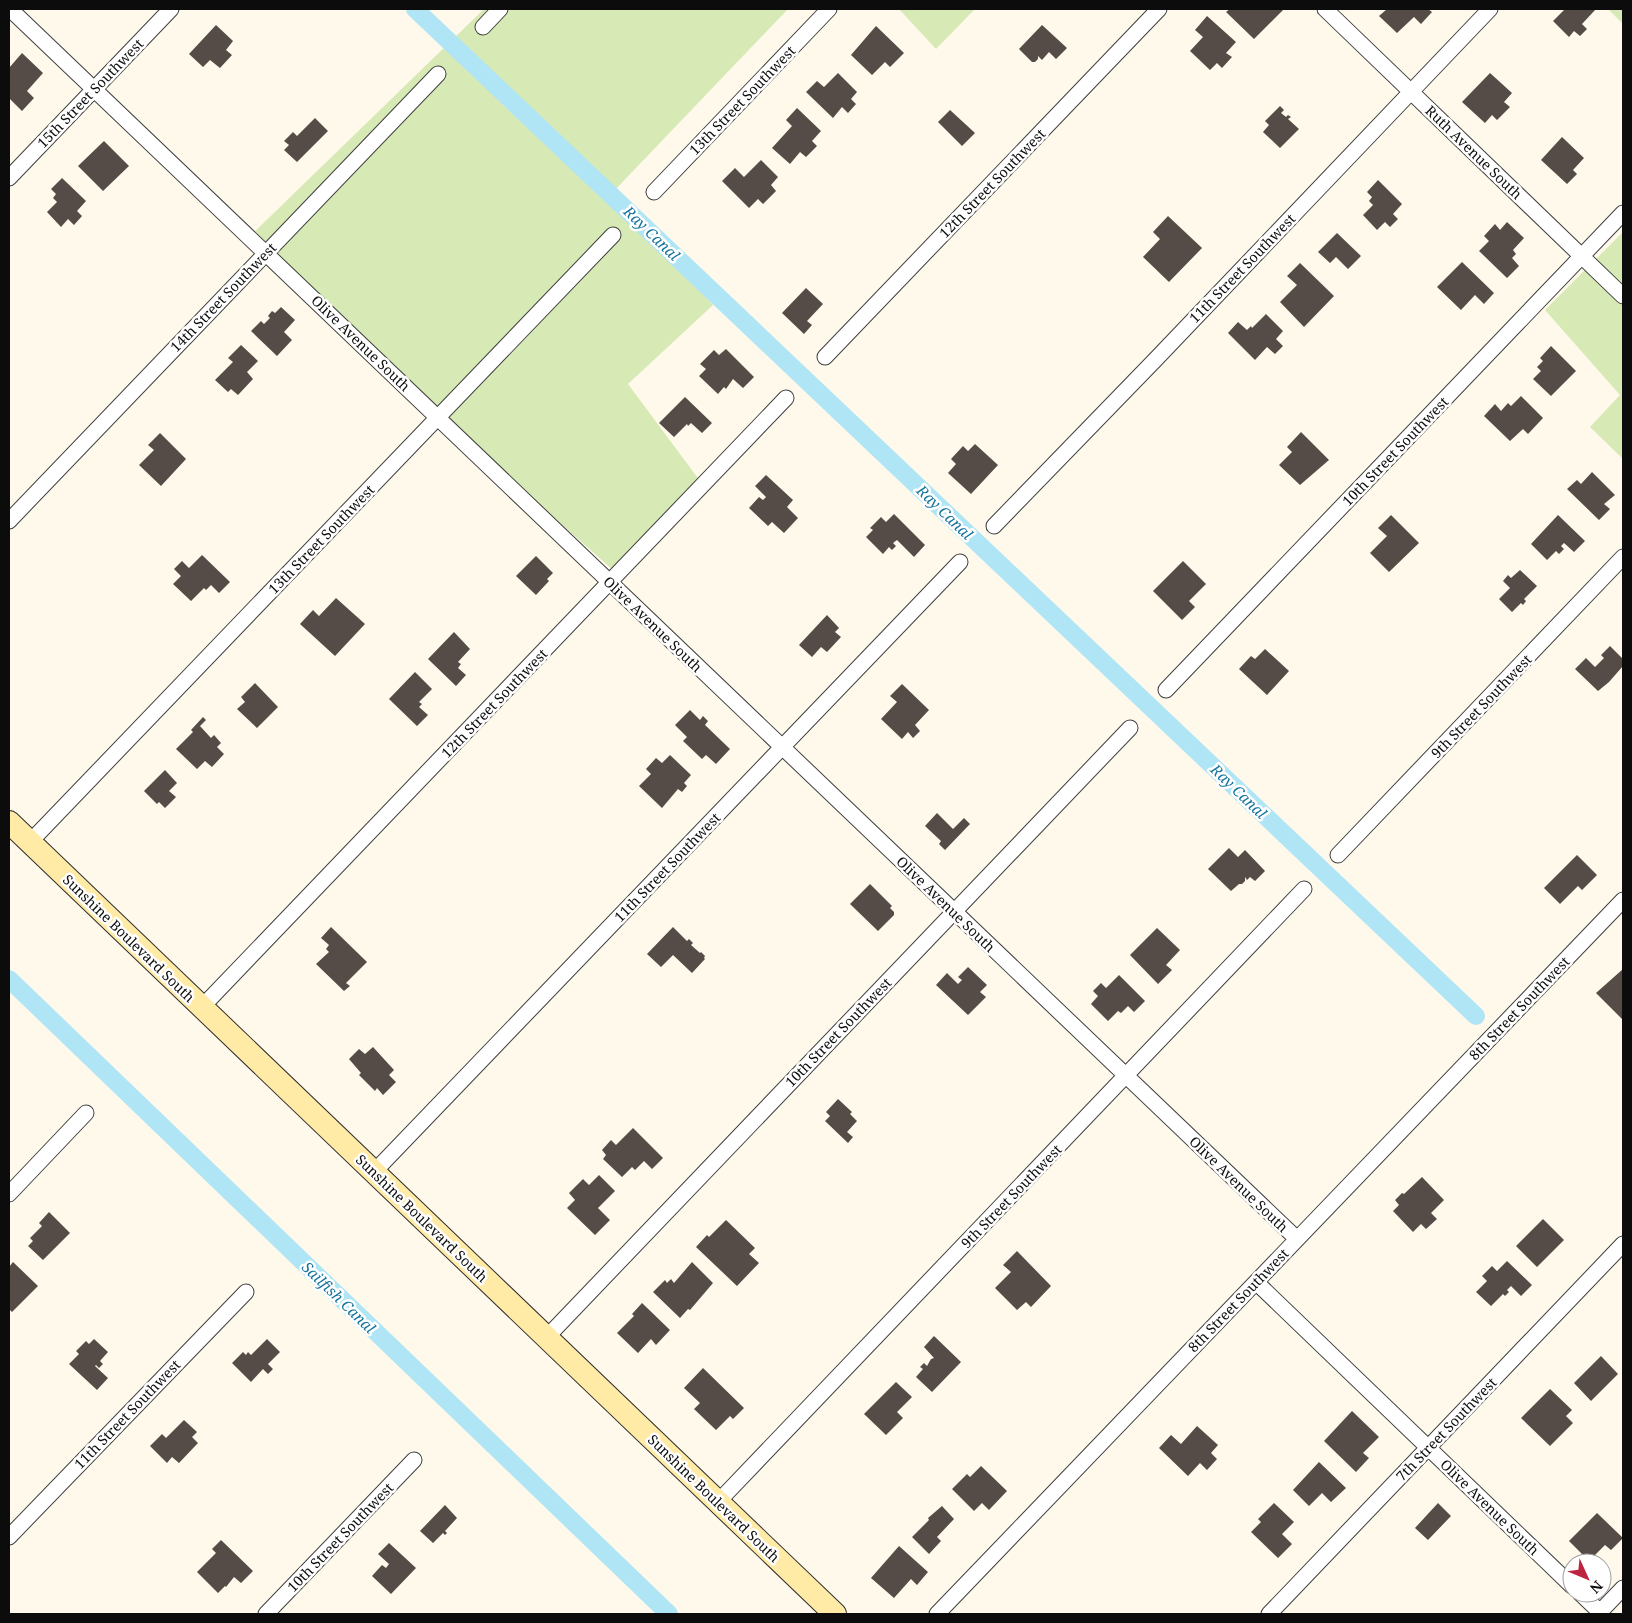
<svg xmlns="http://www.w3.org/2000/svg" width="1632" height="1623" font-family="'Noto Serif',serif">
<rect width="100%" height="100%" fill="#fff9eb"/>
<!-- green -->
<path fill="#d7e9b5" d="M484,9H788L613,192L713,305L628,384L706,489L622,578L244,242Z
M899,9H975L936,49Z
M1608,9H1623V24Z
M1623,232V459L1590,427L1620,395L1545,310Z"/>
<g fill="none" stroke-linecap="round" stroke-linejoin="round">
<!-- canal -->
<path stroke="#b0e5f6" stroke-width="18" d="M415,9L1476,1016
M9,979L669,1614"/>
</g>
<!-- building -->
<path fill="#554c48" d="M1230,9H1284L1254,39L1226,12Z
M1387,9H1428L1432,12L1421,24L1414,17L1397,33L1379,16Z
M1565,9H1596L1582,24L1587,29L1580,36L1574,31L1569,37L1553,21Z
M1207,16L1236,42L1226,53L1232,57L1222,68L1217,63L1210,70L1190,51L1203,37L1195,30Z
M216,25L233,41L226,50L232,55L220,68L210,60L203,67L189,54Z
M1042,25L1067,48L1056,59L1049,52L1042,60L1038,56V59L1035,62H1032L1019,49Z
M876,26L904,53L890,67L885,62L872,75L851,55Z
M22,53L43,73L27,91L34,98L22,111L9,98V68Z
M838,73L857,92L851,99L856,104L848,113L842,107L833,118L806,92L817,81L824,87Z
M1490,73L1512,93L1504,102L1510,107L1497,120L1492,115L1485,123L1462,102Z
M1280,106L1284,110L1281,113L1286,117L1288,115L1291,117L1288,119L1299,129L1280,148L1263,132L1269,125L1265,121Z
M797,108L821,131L812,141L817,146L806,157L800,152L790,164L772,148L792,126L786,120Z
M950,110L975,133L962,146L938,122Z
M315,118L328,131L297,162L284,150L289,145L284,141L293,132L297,136Z
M1562,137L1584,158L1573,170L1577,174L1567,184L1541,160Z
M104,141L129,166L103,191L78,166Z
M761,160L778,177L771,185L776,191L763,204L758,199L749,208L722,181L735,168L744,177Z
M62,178L86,201L77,211L82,216L74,225L68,219L61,227L47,212L57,202L53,198L56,194L51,189Z
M1378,180L1402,204L1393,214L1398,219L1390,227L1385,222L1377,230L1363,215L1373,205L1369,201L1372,197L1367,192Z
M1168,216L1202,248L1169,282L1143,257L1160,239L1153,232Z
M1507,222L1524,238L1513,250L1516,254L1512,258L1519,266L1507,278L1479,251L1489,241L1484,236L1495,224L1500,230Z
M1337,233L1361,256L1348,269L1336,257L1330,263L1318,252Z
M1462,262L1494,293L1484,304L1475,295L1461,310L1437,287Z
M1300,263L1334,296L1304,327L1280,302L1297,285L1287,276Z
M806,288L823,304L807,321L812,325L804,334L782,313Z
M281,307L295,320L284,332L292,340L277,356L251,331L261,321L264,324L270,318L268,316L272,311L275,313Z
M1266,314L1283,331L1276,339L1283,346L1275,354L1267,347L1255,360L1228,333L1238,322L1247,330L1251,326L1252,328Z
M241,345L258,361L247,372L253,379L238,395L231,389L228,392L215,380L233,362L228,358Z
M1551,346L1576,371L1551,396L1533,379L1541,371L1537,367L1543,361L1540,358Z
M726,349L754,377L743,388L733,379L726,389L724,387L718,394L699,376L706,369L700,364L714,350L719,355Z
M1521,396L1543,418L1528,434L1523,429L1510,441L1484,416L1495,404L1501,411L1508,403L1511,406Z
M685,397L712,423L702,433L691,423L688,426L687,424L674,437L659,423Z
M1301,432L1329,460L1300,485L1279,465L1292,452L1287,447Z
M160,433L186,459L161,486L139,465L154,450L148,445Z
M975,444L998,465L971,494L948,473L956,464L951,459L963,446L968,451Z
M1592,472L1615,495L1604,504L1610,509L1599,520L1567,489L1577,480L1581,484Z
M766,475L793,500L787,507L798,518L784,533L772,522L768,526L749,508L759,497L763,500L766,497L755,486Z
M894,514L925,545L914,557L897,540L893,543L896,546L892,550L889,547L883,554L866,537L873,530L870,528L881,517L886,522Z
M1391,515L1419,543L1389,572L1370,553L1387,536L1378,528Z
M1558,515L1585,541L1574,552L1564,543L1561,546L1564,549L1559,554L1556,551L1547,560L1531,544Z
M202,555L230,582L219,593L211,585L206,590L204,588L191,601L173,584L181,576L174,569L182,561L189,568Z
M536,556L553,573L547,579L549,581L536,595L516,576Z
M1183,561L1206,584L1189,601L1195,607L1182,620L1153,591Z
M1520,570L1537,586L1524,599L1526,601L1523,605L1521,603L1512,612L1499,599L1510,588L1503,581L1508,575L1511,578Z
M336,598L365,624L335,656L300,624L313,610L319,616Z
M827,615L839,628L835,632L841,637L827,652L821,647L812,657L799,645Z
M454,632L470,649L458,662L461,664L458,668L466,675L456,686L428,659Z
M1610,646L1623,659V666L1609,682L1598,691L1575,669L1586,658L1595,667L1604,658L1601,655Z
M1265,649L1289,671L1267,695L1239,669L1251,656L1255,659Z
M415,672L432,689L419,702L422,704L419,707L428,715L417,726L389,699Z
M255,683L278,707L257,728L237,709L245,702L241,697Z
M902,684L929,710L915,725L920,731L913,738L908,732L902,739L881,719L897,702L890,696Z
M690,710L700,720L703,716L708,721L705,725L730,749L716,764L706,755L702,759L683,741L687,737L675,725Z
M203,717L206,720L200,726L211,738L214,735L221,743L217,747L224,754L212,767L205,761L197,769L176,749L193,732L191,730Z
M670,755L691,775L684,783L687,786L682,792L678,789L662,808L639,786L651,774L646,769L656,758L662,763Z
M165,770L177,783L169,791L176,797L165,808L159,802L157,804L144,791Z
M937,813L953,829L964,818L970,824L945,850L939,844L941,841L925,826Z
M1229,848L1238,857L1245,850L1265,871L1255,881L1250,877L1247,880L1245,877V881L1242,884H1239L1231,891L1208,869Z
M1577,855L1597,875L1582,890L1578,886L1560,904L1544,888Z
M870,884L892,906L890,908L894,912V915L878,931L850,904Z
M331,927L367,962L346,983L350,986L344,991L316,964L329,952L326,949L329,945L321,938Z
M673,927L687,941L689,939L693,943L691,945L700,953L701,952L705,956L704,958L705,959L692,973L673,955L661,967L647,954Z
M1157,928L1180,950L1166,965L1172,970L1158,984L1130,955Z
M968,967L987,985L980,992L986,997L968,1015L936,985L947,973L958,984L962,980L958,977Z
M1623,969V1020L1596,993Z
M1119,975L1145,1001L1134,1012L1128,1006L1121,1013L1118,1011L1108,1021L1091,1004L1098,996L1093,991L1101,983L1106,988Z
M373,1047L394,1070L389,1075L396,1082L383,1095L377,1088L375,1091L359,1075L361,1073L349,1059L359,1049L365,1054Z
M838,1099L852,1112L850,1114L857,1121L847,1132L853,1137L848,1143L825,1121L830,1116L826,1112Z
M633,1128L663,1158L652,1169L644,1161L635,1170L632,1167L622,1177L603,1159L606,1155L602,1150L611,1140L616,1145Z
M599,1175L615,1191L598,1208L610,1220L595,1235L567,1208L575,1200L569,1193L583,1179L589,1185Z
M1422,1177L1444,1200L1431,1213L1437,1219L1426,1229L1421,1224L1413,1232L1393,1211L1399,1205L1395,1200L1402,1193L1404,1194Z
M49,1212L70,1233L43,1260L28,1246L33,1241L30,1238L42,1226L39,1223Z
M1543,1219L1564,1240L1537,1267L1516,1246Z
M726,1220L755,1248L749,1254L759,1263L737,1286L696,1247L707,1235L709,1237Z
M1017,1251L1051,1286L1031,1307L1026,1302L1017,1310L995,1288L1011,1272L1003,1265Z
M1507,1261L1532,1285L1521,1296L1511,1286L1507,1290L1509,1292L1505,1296L1503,1294L1491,1306L1476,1292L1487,1281L1482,1276L1492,1266L1497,1271Z
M13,1262L38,1286L12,1312L9,1309V1267Z
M692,1262L713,1283L690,1310L688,1309L680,1318L653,1292L665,1280L667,1283L671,1279L674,1283Z
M642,1303L670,1330L656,1345L651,1339L638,1353L617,1333L634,1316L632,1314Z
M934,1336L961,1362L932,1392L916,1377L923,1369L920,1367L924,1363L927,1366L931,1359L934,1358L924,1347Z
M94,1339L108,1352L100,1361L103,1364L99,1368L96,1365L95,1366L108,1378L97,1390L69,1364L79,1354L76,1351L86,1341L89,1344Z
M267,1339L280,1352L268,1364L273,1369L268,1374L263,1369L251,1382L232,1363L243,1352L246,1355L248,1352L251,1355Z
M1601,1356L1618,1374L1591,1401L1574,1383Z
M703,1368L744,1408L733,1419L730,1416L716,1430L694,1409L700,1403L684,1388Z
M896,1382L912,1397L897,1412L903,1418L886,1435L864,1414Z
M1550,1389L1572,1410L1566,1416L1573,1423L1550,1446L1521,1418Z
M1352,1411L1379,1437L1363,1453L1369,1458L1356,1472L1324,1441Z
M184,1420L197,1432L192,1437L198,1443L179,1463L172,1457L167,1463L150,1446L162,1434L166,1438Z
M1197,1426L1218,1445L1211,1453L1217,1459L1207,1470L1200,1463L1188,1476L1159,1448L1171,1435L1181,1444Z
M1319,1462L1346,1488L1331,1502L1322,1493L1309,1506L1293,1490Z
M981,1466L1007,1491L989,1510L982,1503L974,1511L952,1489L967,1474L970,1477Z
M1274,1503L1294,1522L1282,1534L1292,1544L1278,1558L1251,1532L1261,1522L1258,1519Z
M1438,1503L1451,1516L1428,1540L1415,1528Z
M445,1505L457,1518L445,1531L447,1533L445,1535L443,1533L433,1543L420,1531Z
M942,1506L954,1519L937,1537L941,1541L929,1554L912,1537L929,1520L928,1518Z
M1597,1513L1623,1538L1611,1550L1605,1545L1589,1561L1569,1541Z
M221,1540L253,1571L241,1583L234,1577L226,1587L225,1586L218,1593L197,1572L216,1553L212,1549Z
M389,1543L416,1568L391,1594L372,1576L382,1565L386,1568L389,1564L378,1554Z
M899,1546L928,1572L917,1585L911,1579L894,1598L871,1578Z"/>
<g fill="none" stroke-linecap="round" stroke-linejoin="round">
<defs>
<path id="street" d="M10,9L1297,1239
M1325,9L1623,296
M483,27L500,9
M9,178L171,9
M654,192L829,9
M825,357L1159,9
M9,521L438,74
M994,526L1156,359L1490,9
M1166,690L1623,213
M30,842L613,235
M1338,855L1623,557
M202,1007L786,398
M374,1172L960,562
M9,1194L86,1113
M1256,1282L1572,1586
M547,1337L1130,728
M718,1502L1304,889
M9,1537L246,1292
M1580,1593L1602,1614
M266,1614L414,1460
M937,1614L1623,900
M1269,1614L1623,1244
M1598,1614L1623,1588"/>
<path id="secondary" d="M9,822L835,1614"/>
</defs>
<!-- street casing -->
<use href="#street" stroke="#3f3f3f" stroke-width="17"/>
<!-- secondary casing -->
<use href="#secondary" stroke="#2e2e2e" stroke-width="24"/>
<!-- street -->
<use href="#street" stroke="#fff" stroke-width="15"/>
<!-- secondary -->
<use href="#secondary" stroke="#ffeaa6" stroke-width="22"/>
</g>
<g text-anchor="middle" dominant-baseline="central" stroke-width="5" stroke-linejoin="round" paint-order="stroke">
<!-- street labels -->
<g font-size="14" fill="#0c0c0c" stroke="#fff">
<text transform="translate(90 93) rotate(-46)">15th Street Southwest</text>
<text transform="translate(742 100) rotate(-46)">13th Street Southwest</text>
<text transform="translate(1474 152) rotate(44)">Ruth Avenue South</text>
<text transform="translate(992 183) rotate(-46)">12th Street Southwest</text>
<text transform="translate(1242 268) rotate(-46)">11th Street Southwest</text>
<text transform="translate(223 297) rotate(-46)">14th Street Southwest</text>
<text transform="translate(361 343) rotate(44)">Olive Avenue South</text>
<text transform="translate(1395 451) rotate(-46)">10th Street Southwest</text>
<text transform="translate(321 539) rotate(-46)">13th Street Southwest</text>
<text transform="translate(653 624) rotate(44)">Olive Avenue South</text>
<text transform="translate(494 703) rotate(-46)">12th Street Southwest</text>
<text transform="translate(1481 706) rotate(-46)">9th Street Southwest</text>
<text transform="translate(667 867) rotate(-46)">11th Street Southwest</text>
<text transform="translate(946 904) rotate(44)">Olive Avenue South</text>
<text transform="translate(129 938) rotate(44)">Sunshine Boulevard South</text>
<text transform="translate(1519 1008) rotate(-46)">8th Street Southwest</text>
<text transform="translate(838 1032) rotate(-46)">10th Street Southwest</text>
<text transform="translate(1239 1184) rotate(44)">Olive Avenue South</text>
<text transform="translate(1011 1196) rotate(-46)">9th Street Southwest</text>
<text transform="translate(422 1218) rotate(44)">Sunshine Boulevard South</text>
<text transform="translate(1238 1300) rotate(-46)">8th Street Southwest</text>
<text transform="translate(127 1414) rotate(-46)">11th Street Southwest</text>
<text transform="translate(1446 1429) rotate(-46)">7th Street Southwest</text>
<text transform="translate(714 1498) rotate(44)">Sunshine Boulevard South</text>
<text transform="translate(1490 1507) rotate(44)">Olive Avenue South</text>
<text transform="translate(340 1537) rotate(-46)">10th Street Southwest</text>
</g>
<!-- water labels -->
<g font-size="15" font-style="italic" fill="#15749e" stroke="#fff">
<text transform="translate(652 233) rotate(44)">Ray Canal</text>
<text transform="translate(945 512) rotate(44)">Ray Canal</text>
<text transform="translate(1239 791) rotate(44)">Ray Canal</text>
<text transform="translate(339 1297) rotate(44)">Sailfish Canal</text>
</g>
</g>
<!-- border -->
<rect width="1632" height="1623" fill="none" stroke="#0c0c0c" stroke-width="20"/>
<!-- north arrow -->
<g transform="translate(1587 1578) rotate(134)"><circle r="24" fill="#ffffff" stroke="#9e9e9e"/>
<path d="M0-4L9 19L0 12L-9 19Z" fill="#bc243f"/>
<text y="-8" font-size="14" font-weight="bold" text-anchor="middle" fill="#0c0c0c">N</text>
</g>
</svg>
